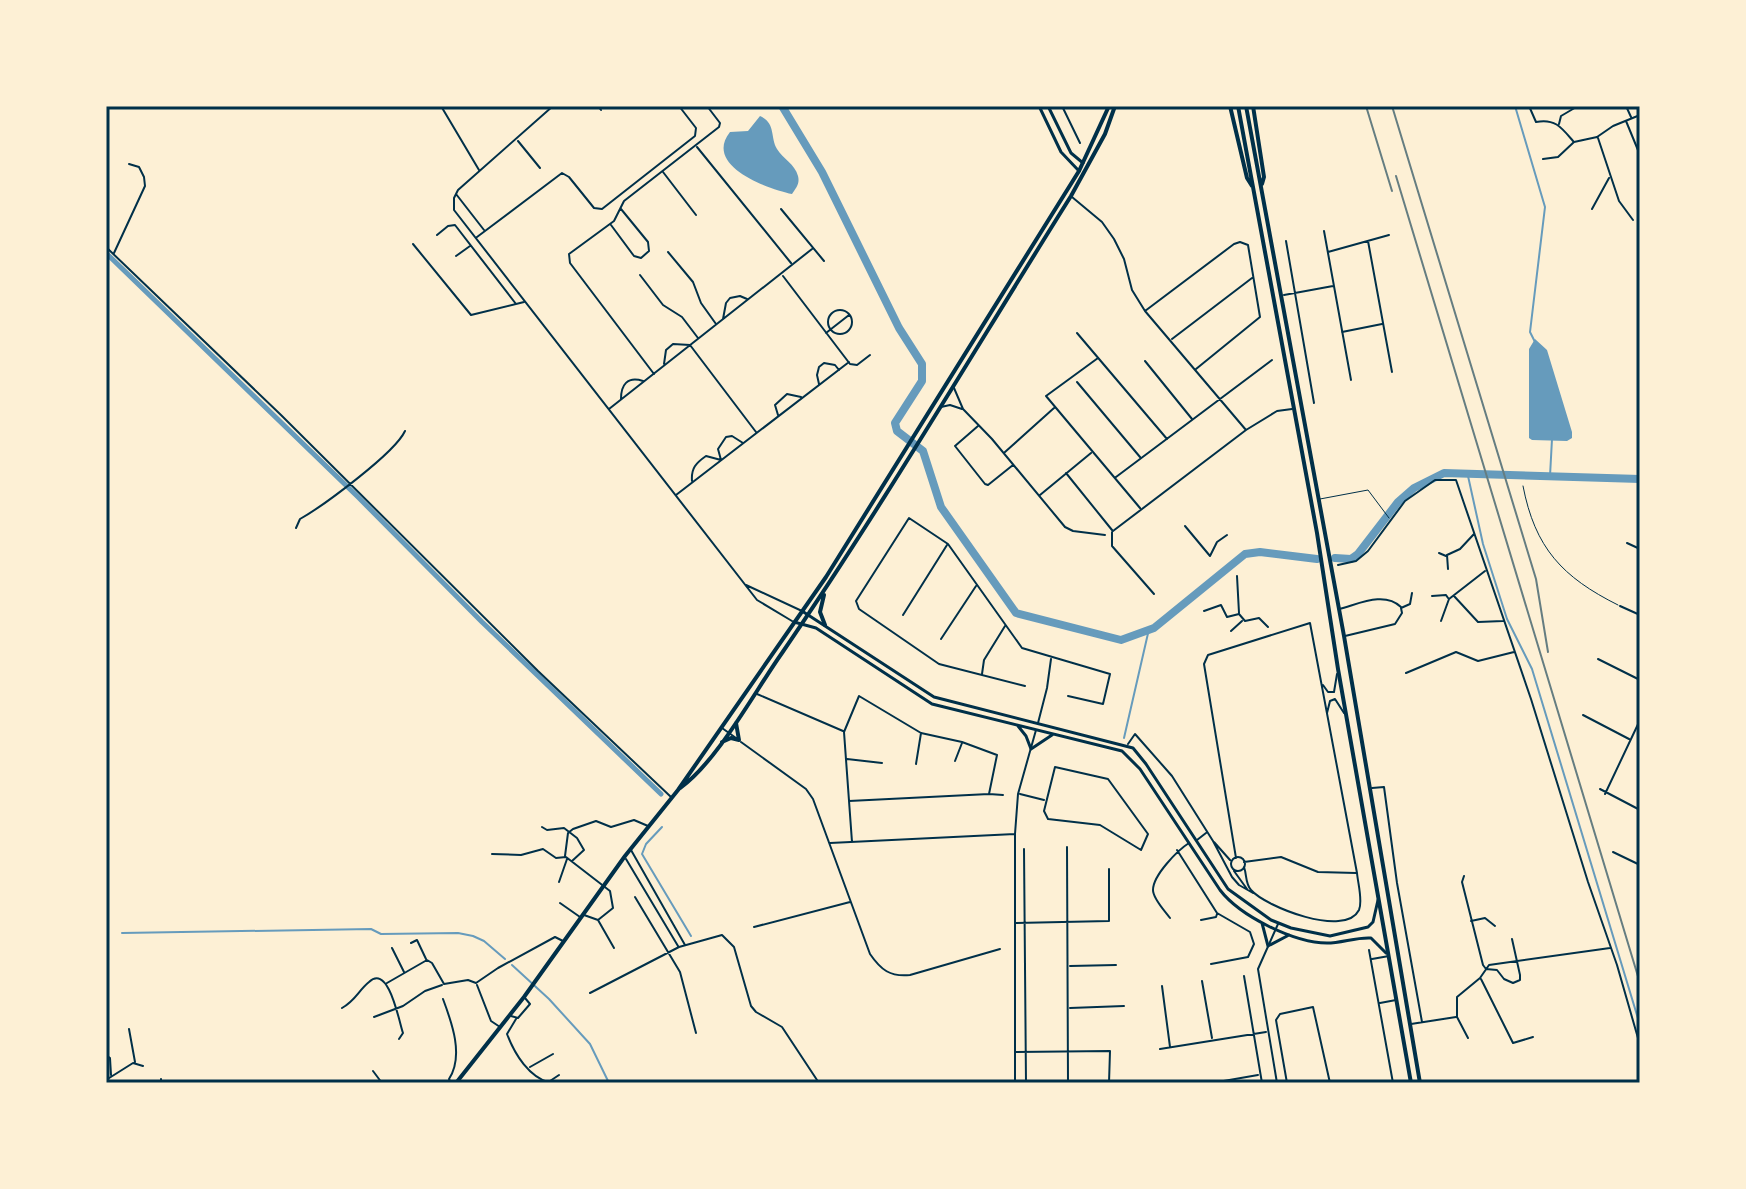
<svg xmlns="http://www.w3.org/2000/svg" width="1746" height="1189" font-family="Rubik,sans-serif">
<rect width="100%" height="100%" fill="#fdf0d5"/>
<!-- water -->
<path fill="#669bbc" d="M760,116C776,123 770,137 777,149C783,159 795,164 798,176C800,184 796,188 792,194C768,189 703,166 730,132L748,131Z
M1535,339L1547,350L1572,432V438L1567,441L1532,440L1529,438V349Z"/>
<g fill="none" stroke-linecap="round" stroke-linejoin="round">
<!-- stream -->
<path stroke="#669bbc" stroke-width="2" d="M1515,106L1545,207L1530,332L1535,342
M1468,476L1483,544L1507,619L1532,669L1640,1025
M1550,476L1552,439
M1124,738L1149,629
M662,827L646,844L642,854L691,936
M122,933L371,929L381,934L458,933L473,936L484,941L505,959
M512,965L549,999L590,1044L609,1083"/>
<!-- canal -->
<path stroke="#669bbc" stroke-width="5" d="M106,253L358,497L482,622L661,794"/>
<!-- river -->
<path stroke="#669bbc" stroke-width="8" d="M782,106L822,172L899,328L922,364V381L895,423L897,431L923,451L941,507L1016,613L1121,640L1154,628L1245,554L1260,552L1317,559
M1335,558L1351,559L1358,554L1398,502L1414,488L1444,473L1640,479"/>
<!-- service -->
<path stroke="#003049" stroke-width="1" d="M1523,486C1535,548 1562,577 1618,605
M1320,499L1368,490L1389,518"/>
<!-- minor -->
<path stroke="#003049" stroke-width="2" d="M441,106L479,170
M553,106L458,190L454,198V210L757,600L792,621
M598,106L601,110
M1062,106L1080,143
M1529,106L1536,122C1555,118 1562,128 1573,141
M1626,106L1631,117
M1626,121L1640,155
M1559,124L1561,116L1578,106
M1598,138L1619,201L1633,220
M518,141L540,168
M697,147L791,263
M1543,159L1558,157L1574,142L1597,137L1613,126L1640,115
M663,172L696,215
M456,194L484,230
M1072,197L1102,222L1114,239L1124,259L1132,290L1145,311L1246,430
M781,209L824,261
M1592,209L1609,178
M611,225L634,256L641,258L649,251L648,242L621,209
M1324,231L1351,380
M437,235L448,226L455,225L516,304
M477,237L562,173L569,177L594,208L602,209L695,136L696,128L679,106
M1286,241L1314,403
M1368,241L1392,372
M413,244L471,315L524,302
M106,247L281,415L538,671L671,797
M668,252L693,282L701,303L716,324
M1328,252L1389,235
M114,253L145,186L144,177L139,167L129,164
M456,256L470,246
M640,275L663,305L682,317L698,338
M783,276L850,364L857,365L870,355
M1284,295L1333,286
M828 322a12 12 0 1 1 24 0a12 12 0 1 1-24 0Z
M1145,311L1234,244L1240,242L1248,245L1260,317L1196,369
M723,319L726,303L730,298L740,296L747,299
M1342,332L1382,324
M826,333L849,315
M1077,333L1167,439
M1172,339L1252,278
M1098,358L1046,396L1140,508
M1145,361L1192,419
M664,364L666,350L673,344L690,345L756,432
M654,374L570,263L569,254L614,221L624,201L719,127L720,123L707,106
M1077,382L1140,457
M819,384L817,375L819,367L824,363L835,365L839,370
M954,388L963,409L992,439L1065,527L1073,531L1105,535
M621,399C621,385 627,376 643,381
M941,407L950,405L962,409
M609,409L812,249
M778,415L775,405L787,394L801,397
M978,426L955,446L985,484L988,485L1013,465
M1005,452L1054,408
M1066,473L1112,530
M1116,477L1272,360
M692,481C691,468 696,463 706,456L721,460L718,449L726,437L732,436L743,443
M676,495L849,362
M1040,495L1091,453
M1185,526L1210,556L1217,542L1227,535
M296,528L300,519C323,506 395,453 405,431
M1113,531L1246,430L1277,411L1292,409
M1112,532V546L1154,594
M1627,543L1640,549
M1439,553L1446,556
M1338,565L1356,561L1368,551L1405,501L1435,480H1456L1531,699L1588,882L1617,965L1640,1045
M1448,569L1447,555L1460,549L1474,534
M1237,576L1239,613
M746,585L802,611
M1432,596L1446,595L1448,598
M1454,596L1478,622L1503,621
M1620,606L1640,615
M1339,609C1359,604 1384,591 1401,607
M1204,611L1221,605L1227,617L1239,614L1245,621L1259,618L1268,627
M903,615L947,545
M1441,621L1449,599L1485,571
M1231,631L1242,621
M1345,636L1395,624L1402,613L1401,608L1410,604L1412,593
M941,639L976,586
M1598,659L1640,680
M1406,673L1456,652L1478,661L1514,652
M982,674L984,660L1005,626
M1323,685L1328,692H1334L1337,674
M1025,686L939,664L859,609L856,601L909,518L948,544L1022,648L1110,674L1103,704L1068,696
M757,694L843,731
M1327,713L1330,701L1335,699L1344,713
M1583,715L1629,739
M1038,723L1047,688L1051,659
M722,728L736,738
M741,742L806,789L813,799L870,954C881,970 890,977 910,975L1000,949
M1128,744L1135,734L1172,776L1213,841L1232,877L1239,885L1253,893
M847,759L882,763
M955,761L962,743
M916,764L921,733
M1055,767L1108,779L1148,834L1141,850L1100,825L1048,819L1044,811Z
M1372,788L1384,787L1397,883L1422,1022
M1600,789L1640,810
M1020,794L1044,800
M1605,794L1640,720
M849,801L989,794L1003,795
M542,827L547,830L564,828L577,838L584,850L572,861
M1197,840L1206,833
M852,842L844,732L859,696L921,733L962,742L997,755L989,794
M1214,842L1230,860
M830,843L1015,834
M1067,847L1068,1083
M1024,849L1026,1083
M631,850L685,945
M1177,850L1217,913L1250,932L1254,944L1248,957L1211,964
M1613,852L1640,865
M492,854L521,855L543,849L556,858L566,857L610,891L613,908L598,920
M565,856L568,833L573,829L596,821L611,827L634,820L648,826
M1231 864a7 7 0 1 1 14 0a7 7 0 1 1-14 0Z
M1236,858L1204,664L1208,655L1310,623L1357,873C1358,884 1363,901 1359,910C1345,938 1266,907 1251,890C1245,883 1247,875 1244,867
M626,859L678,946
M1244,862L1281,857L1318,872L1356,873
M1234,871L1247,889
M1464,876L1462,882L1483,965L1486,969L1497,970L1504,979L1513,983L1520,980V975L1512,939
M559,882L567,859
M635,897L680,972L696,1033
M560,903L580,917
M584,915L598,920L614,948
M1170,918C1165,911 1153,899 1153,890C1153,875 1178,850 1189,843
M1201,920L1216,917L1217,914
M1471,921L1485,918L1495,926
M1016,923L1109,921V869
M754,927L850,902
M411,943L417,940L426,959
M392,948L404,972
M1369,950L1393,1083
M1372,959L1389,956
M1070,966L1116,965
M1244,976L1262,1083
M1481,979L1513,1043L1533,1037
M1202,981L1212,1038
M387,983L427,960L432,963L444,984L468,980L476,983L498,968L555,937L563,941
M477,985L491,1021L500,1027
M1162,986L1170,1047
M590,993L679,947L722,935L734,947L751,1006L756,1012L782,1027L819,1083
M443,999C452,1023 464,1056 449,1079L451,1083
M1380,1003L1396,1000
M342,1008C356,1000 358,991 369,982C389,963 399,1022 403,1033L399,1039
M1070,1008L1124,1006
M511,1016L518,1018L530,1004L525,998
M374,1017L403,1006L425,991L442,985
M516,1019L507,1034C515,1055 529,1077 550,1083
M1411,1024L1456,1017
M129,1029L135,1062
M1468,1038L1457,1017V997L1480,978L1489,965L1610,948
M1160,1049L1266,1032
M1016,1052L1110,1051L1109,1083
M106,1055L110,1058L111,1075
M530,1067L553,1054
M373,1071L382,1083
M106,1080L133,1063L143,1066
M550,1081L559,1075
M161,1083V1079
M440,1083V1082
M1015,1083V834L1018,794L1036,730
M1212,1083L1258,1075
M1277,1083L1258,969L1278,924
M1287,1083L1276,1020L1280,1014L1313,1007L1330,1083"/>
<!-- tertiary -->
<path stroke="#003049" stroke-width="3" d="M1039,106L1061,152L1079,171
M1048,106L1071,153L1083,163
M802,611L934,697L1133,748L1146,764L1228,889L1271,920L1291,928L1330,936L1368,927L1373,922L1378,900
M794,622L816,628L932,704L1122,751L1140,769L1220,890C1240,916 1294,943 1327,943C1342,943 1356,937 1371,938L1386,953
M1018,726L1026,736L1031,749L1052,735
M1262,923L1268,946
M1268,946L1289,935"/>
<!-- primary -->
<path stroke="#003049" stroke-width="4" d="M824,595L820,612L825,625
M722,742L731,738L739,740L736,723
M680,788C717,762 755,691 782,653C884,504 975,349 1071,196L1105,134L1115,106
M456,1083L524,997L625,856L678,790L826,577L1079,171L1109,106"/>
<!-- trunk -->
<path stroke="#003049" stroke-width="4" d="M1230,106L1247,178L1252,186
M1238,106L1317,533L1338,669L1411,1083
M1246,106L1344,636L1420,1083
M1253,106L1264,177L1262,184"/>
<!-- rail -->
<path stroke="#657d81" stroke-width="2" d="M1366,106L1392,191
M1392,106L1536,579L1548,652
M1396,176L1640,983"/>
</g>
<!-- border -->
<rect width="1746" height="1189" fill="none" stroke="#fdf0d5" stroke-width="216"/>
<rect x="108" y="108" width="1530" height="973" fill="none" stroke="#003049" stroke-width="3"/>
</svg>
